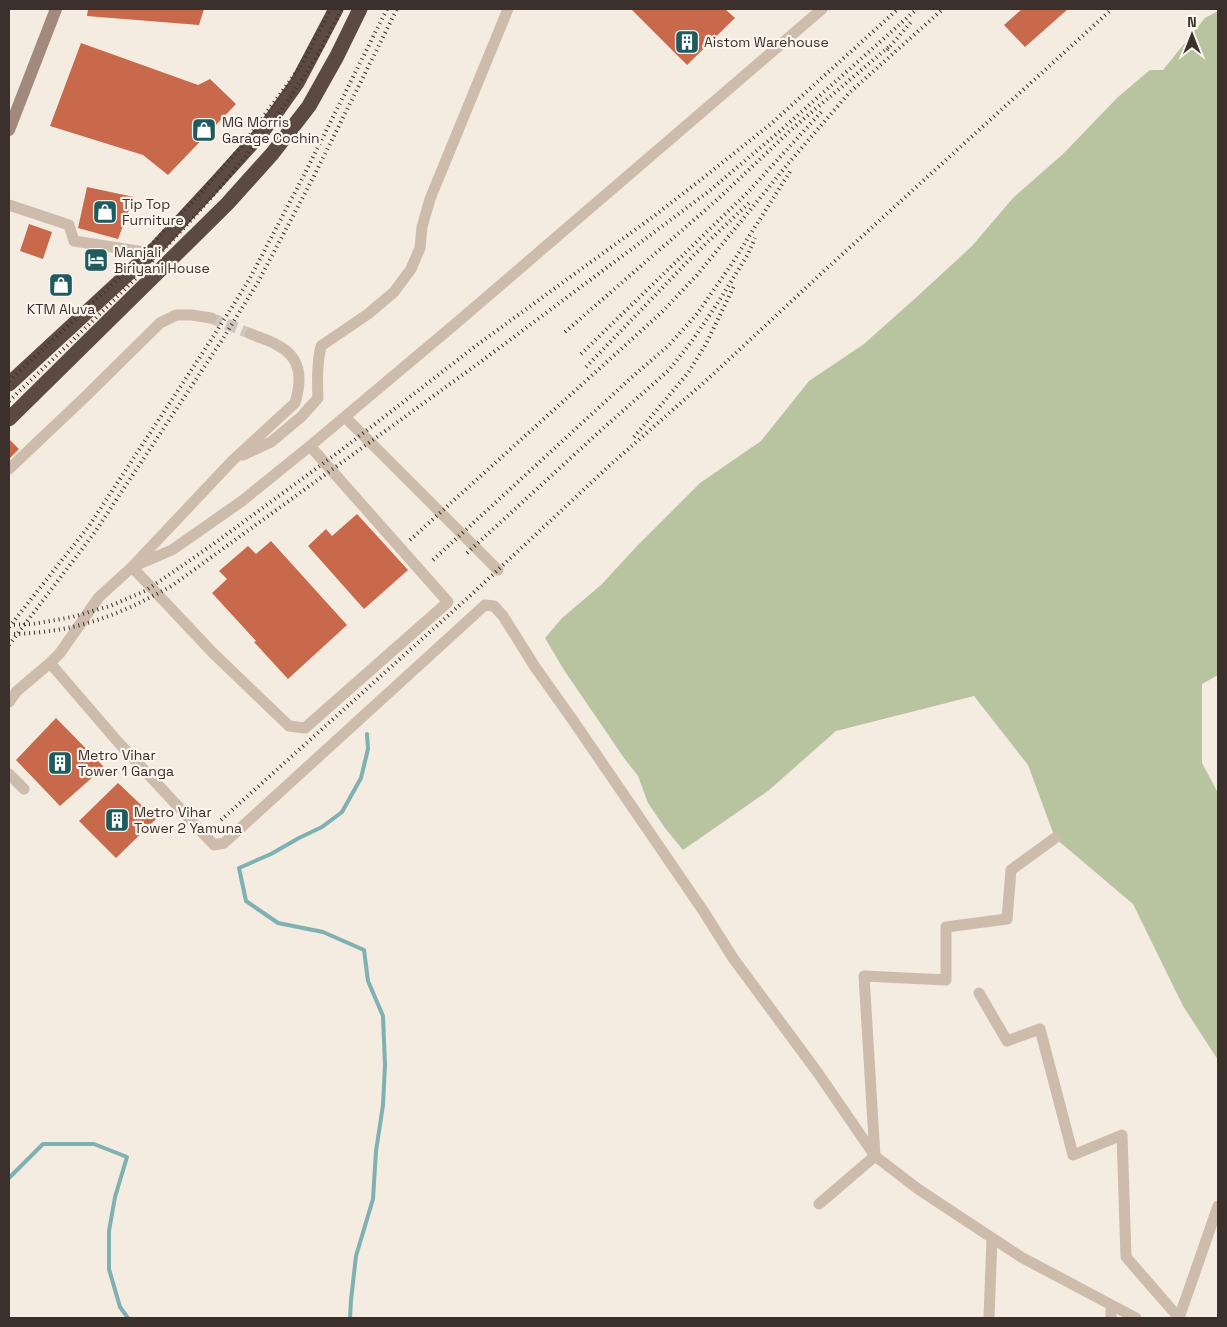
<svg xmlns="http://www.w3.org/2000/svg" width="1227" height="1327" font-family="'Space Grotesk',sans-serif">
<rect width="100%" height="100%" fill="#f4ebe1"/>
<!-- green -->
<path fill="#b8c4a0" d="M1218,11V675L1202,684V763L1218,793V1060L1183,1006L1133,904L1055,838L1028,765L974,696L836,731L768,791L683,850L665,828L648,803L638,776L624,758L564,670L545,638L562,618L601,585L637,546L700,483L761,441L809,381L864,344L920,294L972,246L1013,198L1063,154L1118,97L1150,70H1163L1205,18Z"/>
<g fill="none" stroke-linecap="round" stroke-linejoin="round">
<!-- stream -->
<path stroke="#7fb0b2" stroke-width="4" d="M9,1178L43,1144H94L127,1157L115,1197L109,1231V1269L120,1307L128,1318
M350,1318L351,1300L356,1256L373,1199L376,1151L383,1105L385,1065L383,1016L368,981L364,950L323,932L278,923L246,901L239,868L271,854L299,838L322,827L342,812L361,778L368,749L367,734"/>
</g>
<!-- building -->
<path fill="#c8694b" d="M88,9H204L199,25L87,16Z
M631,9H725L735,18L687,65Z
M1022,9H1068L1025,47L1004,25Z
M81,43L198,85L210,79L236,104L168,175L143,155L50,126Z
M87,187L134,197L118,239L78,228Z
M29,224L52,232L43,259L20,251Z
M9,439L19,449L9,459Z
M357,514L408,570L364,609L308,546L326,529L332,536Z
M271,541L347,625L288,679L254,642L256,641L212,593L227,579L219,571L248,546L256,554Z
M56,718L104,767L60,806L16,760Z
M118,783L156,819L116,858L79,821Z"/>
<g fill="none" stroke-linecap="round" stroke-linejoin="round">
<!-- street-tunnel -->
<path stroke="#cfc6bd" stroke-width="11" stroke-dasharray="11 5.5" stroke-linecap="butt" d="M211,318L251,334"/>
<!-- street -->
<path stroke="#cdbbac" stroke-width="11" d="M9,205L69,225L74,241L150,253
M251,334C260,338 269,340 277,345C302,357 302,380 295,403L233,460L132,567L99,597L60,653L50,663L118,742L214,845L224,843L485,605L494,606L503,616L535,667L572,719L704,912L733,958L818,1073L875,1156L918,1189L1021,1257L1136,1318
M345,417L498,570
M310,446L448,602L305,728L289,726L212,652L132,567L172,550L242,501L310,446L454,325L822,9
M243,455L271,442L301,417L318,398C317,380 317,363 321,346L368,314L394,292L411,269L420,248L422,227L430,199L508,9
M9,469L85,397L160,323L176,315H192L211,318
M9,702L17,691L50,663
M9,774L24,789
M979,993L1007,1041L1040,1029L1073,1155L1122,1135L1126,1257L1179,1318L1218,1206
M819,1204L875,1156L864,976L946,980V927L1007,919L1011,870L1055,838
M1111,1305V1318
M989,1318L992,1238"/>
<!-- secondary -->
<path stroke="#a18a7d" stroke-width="12" d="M9,130L56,9"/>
<!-- highway -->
<path stroke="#5c4a42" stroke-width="15" d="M9,384L156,248L217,182L263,131L297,83L336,9
M9,419L227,204L272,154L309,106L337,56L360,9"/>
<!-- rail -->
<path stroke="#3b302b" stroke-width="4" stroke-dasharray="1 4" stroke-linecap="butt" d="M887,50L911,22
M565,332L718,199L793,128L891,45
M581,354L749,191L823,110
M586,367L694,255L750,202
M9,381L122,275L196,198L241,147L300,67L331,9
M9,401C120,295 234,190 315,59C325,43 333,25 342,9
M634,437L688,373L706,344L734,286
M410,540L662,312L697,275L787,165L849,93L943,9
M467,553L599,432L669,370L692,341L719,301L748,254L755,238
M433,560L632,377L669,345L697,314L731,265L791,170
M9,625L33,624L72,617L110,606L145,591L179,568L219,540L340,451L477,345L654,216L703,178L772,123L898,9
M9,627L89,526L213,337L249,280L303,177L387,9
M9,634C73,633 117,617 173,585L483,360L708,192L780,131L917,9
M9,645L95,532L226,334L257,284L313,178L397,9
M221,820L471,595L609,466L709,378L825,270L1112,9"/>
</g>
<!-- icons -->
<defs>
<symbol id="building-square" viewBox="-11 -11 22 22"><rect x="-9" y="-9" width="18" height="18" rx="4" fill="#1f5a5e" stroke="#fbf5ee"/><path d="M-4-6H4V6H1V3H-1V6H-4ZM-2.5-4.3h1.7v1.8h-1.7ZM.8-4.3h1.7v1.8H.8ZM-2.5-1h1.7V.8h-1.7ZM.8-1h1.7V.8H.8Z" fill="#fff"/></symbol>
<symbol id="shop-square" viewBox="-11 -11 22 22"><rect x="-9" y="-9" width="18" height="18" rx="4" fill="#1f5a5e" stroke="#fbf5ee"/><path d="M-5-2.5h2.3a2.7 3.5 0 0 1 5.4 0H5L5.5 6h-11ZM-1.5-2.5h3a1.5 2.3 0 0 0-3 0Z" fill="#fff"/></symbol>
<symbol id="hotel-square" viewBox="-11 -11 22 22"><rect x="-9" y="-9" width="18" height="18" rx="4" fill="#1f5a5e" stroke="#fbf5ee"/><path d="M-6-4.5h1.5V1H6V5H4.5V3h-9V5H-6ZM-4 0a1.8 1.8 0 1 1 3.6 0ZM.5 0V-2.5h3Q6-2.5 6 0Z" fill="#fff"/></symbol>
</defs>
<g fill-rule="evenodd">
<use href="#building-square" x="673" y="28" width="28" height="28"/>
<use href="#shop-square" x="190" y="116" width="28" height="28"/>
<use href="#shop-square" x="91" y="198" width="28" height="28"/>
<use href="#hotel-square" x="82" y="246" width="28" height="28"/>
<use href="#shop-square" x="47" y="271" width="28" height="28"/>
<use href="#building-square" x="46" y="749" width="28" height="28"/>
<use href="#building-square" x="103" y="806" width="28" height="28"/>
</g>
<g text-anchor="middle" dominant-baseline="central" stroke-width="4.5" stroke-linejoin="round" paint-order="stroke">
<!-- poi labels -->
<g font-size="14" fill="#3b302b" stroke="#fbf5ee" text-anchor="start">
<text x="704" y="42">Aistom Warehouse</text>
<text x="222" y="122">MG Morris<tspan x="222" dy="16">Garage Cochin</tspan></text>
<text x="122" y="204">Tip Top<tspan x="122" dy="16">Furniture</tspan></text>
<text x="114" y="252">Manjali<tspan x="114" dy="16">Biriyani House</tspan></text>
<text x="61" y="309" text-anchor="middle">KTM Aluva</text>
<text x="78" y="755">Metro Vihar<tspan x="78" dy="16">Tower 1 Ganga</tspan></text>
<text x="134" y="812">Metro Vihar<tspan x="134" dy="16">Tower 2 Yamuna</tspan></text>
</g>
</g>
<!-- border -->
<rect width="1227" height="1327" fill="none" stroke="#3b302b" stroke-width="20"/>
<!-- north arrow -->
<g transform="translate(1192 35)" stroke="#fbf5ee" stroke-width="4" paint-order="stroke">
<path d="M0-4L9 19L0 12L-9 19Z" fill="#3b302b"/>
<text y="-8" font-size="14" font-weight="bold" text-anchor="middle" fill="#3b302b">N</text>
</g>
</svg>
